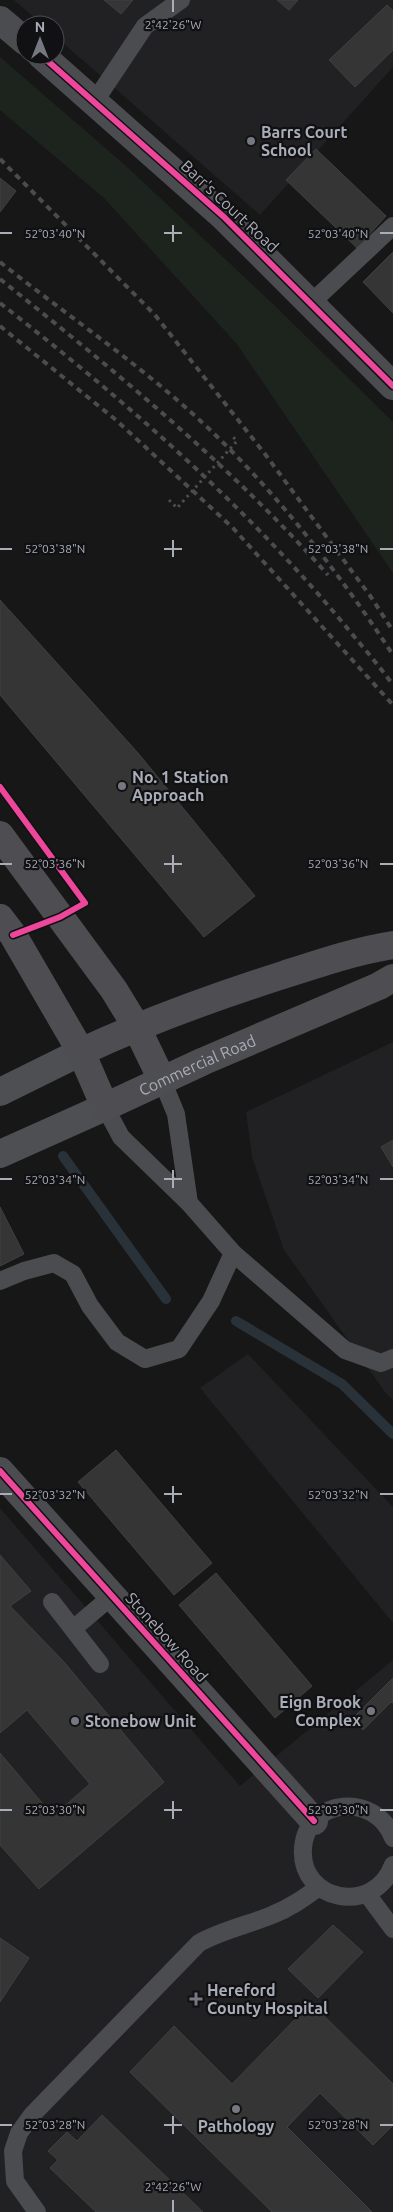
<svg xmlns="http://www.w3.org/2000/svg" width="393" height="2212" font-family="Ubuntu,sans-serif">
<rect width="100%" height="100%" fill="#171717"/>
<!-- built -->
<path fill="#212123" d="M14,0H393V67L260,215L55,36V25H43Z
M393,1042V1400L385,1392L284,1250L252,1157L246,1112Z
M248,1354L393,1507V1623L200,1388Z
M0,1508L240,1786L393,1660V2212H0Z"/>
<!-- green -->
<path fill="#1d241e" d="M0,57L126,166L273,304L393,422V573L236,343L104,198L0,110Z"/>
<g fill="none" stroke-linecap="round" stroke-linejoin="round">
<!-- stream -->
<path stroke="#2a3239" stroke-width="10" d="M63,1156L166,1299
M236,1321L342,1384L393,1434"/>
</g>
<!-- building -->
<path fill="#353536" stroke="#3f4043" d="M104,0H133L121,14Z
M277,0H298L289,10Z
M387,5L393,11V50L355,87L329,60Z
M316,149L386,216L357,248L286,180Z
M0,178L16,191L0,212Z
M393,252V313L363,282Z
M0,600L138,753L255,896L204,937L0,695Z
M393,1140V1167L381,1147Z
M0,1207L24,1254L0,1266Z
M116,1450L212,1563L174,1595L78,1482Z
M0,1555L31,1591L10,1606L64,1662L164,1782L39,1889L0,1845V1753L53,1816L90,1784L27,1710L0,1733Z
M216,1573L312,1686L275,1718L179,1605Z
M393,1678V1703L391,1702L363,1730L352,1719Z
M333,1925L363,1952L318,1998L288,1969Z
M0,1938L29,1958L0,2002Z
M311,2003L393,2084V2125L373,2145L320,2093L287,2127L372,2212H272L130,2072L174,2026L232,2084Z
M102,2115L203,2212H96L50,2168L58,2160L48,2151L67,2132L77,2141Z"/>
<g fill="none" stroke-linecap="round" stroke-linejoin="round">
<!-- path -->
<path stroke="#4d4e52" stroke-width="3" stroke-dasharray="2.5 4" stroke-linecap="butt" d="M169,500L177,508L237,441L231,435"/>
<!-- service -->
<path stroke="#4b4c50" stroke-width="18" d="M95,101L145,26L181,0
M311,303L393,226
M162,1080L176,1114L189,1203
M105,1107L121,1137L189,1203L233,1253L345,1350L381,1363L393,1358
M0,1281L24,1271L54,1263L73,1274L90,1306L117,1342L145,1359L179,1349L211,1301L233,1253
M52,1602L100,1664
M73,1629L112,1596
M393,1838C376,1792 307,1797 303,1848C299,1902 374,1916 393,1865
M367,1894L393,1929
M37,2212L15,2181L13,2151L19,2133L32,2115L199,1943C222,1930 248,1925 272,1915C290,1908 304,1898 319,1887"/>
<!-- minor -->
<path stroke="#4b4c50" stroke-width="28" d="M0,1471L314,1821"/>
<!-- tertiary -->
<path stroke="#4b4c50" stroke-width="28" d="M0,20L25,41
M41,55L224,217L393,386"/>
<!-- primary -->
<path stroke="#4d4f52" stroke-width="28" d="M0,1092L81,1052
M0,1154L105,1107"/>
<!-- trunk -->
<g stroke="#4e4e52" stroke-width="28">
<path d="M0,835L114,990L136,1026L162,1080"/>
<path id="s1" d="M0,918L13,935L81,1052L105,1107L204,1061L379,986L393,978"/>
<path d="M81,1052C147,1021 214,997 283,975C320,963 355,951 393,945"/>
</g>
<!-- rail -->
<path stroke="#4b4c4f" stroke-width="4" stroke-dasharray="6 5" stroke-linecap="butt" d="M0,159L155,315L265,454L371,597L393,631
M0,262C64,313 132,359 193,414C270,484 336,568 393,655
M0,279C115,371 230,465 328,575
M0,303C124,400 242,502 343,623C360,644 378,664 393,685
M0,326L116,420L233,528L393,705"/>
<defs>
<path id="cycleway" d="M41,55L224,217L393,386
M0,787L85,903L60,917L13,935
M0,1471L314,1821"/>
</defs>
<!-- cycleway casing -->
<use href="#cycleway" stroke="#111113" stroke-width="9"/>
<!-- cycleway -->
<use href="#cycleway" stroke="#ed469a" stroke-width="6"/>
</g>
<!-- ticks -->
<path fill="none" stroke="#a8adb8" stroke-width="2" d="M173,0V12M173,225V242M0,233H12M164,233H182M380,233H393M173,540V557M0,549H12M164,549H182M380,549H393M173,855V873M0,864H12M164,864H182M380,864H393M173,1170V1188M0,1179H12M164,1179H182M380,1179H393M173,1486V1503M0,1494H12M164,1494H182M380,1494H393M173,1801V1819M0,1810H12M164,1810H182M380,1810H393M173,2116V2134M0,2125H12M164,2125H182M380,2125H393M173,2200V2212"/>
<!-- markers -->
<g fill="#757880" stroke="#111113" stroke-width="2">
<circle cx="251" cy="141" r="5"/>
<circle cx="122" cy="786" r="5"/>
<circle cx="371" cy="1711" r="5"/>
<circle cx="75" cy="1721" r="5"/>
<path d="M193.5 1991.5h5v5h5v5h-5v5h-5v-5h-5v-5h5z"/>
<circle cx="236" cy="2109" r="5"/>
</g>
<g text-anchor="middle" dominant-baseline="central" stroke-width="4.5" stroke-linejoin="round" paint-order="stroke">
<!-- poi labels -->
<g font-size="16" font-weight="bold" fill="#a8adb8" stroke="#111113" text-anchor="start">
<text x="261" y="132">Barrs Court<tspan x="261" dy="18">School</tspan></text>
<text x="132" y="777">No. 1 Station<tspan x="132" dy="18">Approach</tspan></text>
<text x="361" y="1702" text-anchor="end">Eign Brook<tspan x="361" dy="18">Complex</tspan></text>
<text x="85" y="1721">Stonebow Unit</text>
<text x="207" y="1990">Hereford<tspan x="207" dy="18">County Hospital</tspan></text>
<text x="236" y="2126" text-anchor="middle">Pathology</text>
</g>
<!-- street labels -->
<g font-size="16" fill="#a8adb8" stroke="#111113">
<text transform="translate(230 206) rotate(43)">Barr's Court Road</text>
<text stroke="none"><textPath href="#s1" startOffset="318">Commercial Road</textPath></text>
<text transform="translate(167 1637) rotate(48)">Stonebow Road</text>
</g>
</g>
<g font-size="12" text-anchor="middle" fill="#a8adb8" stroke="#111113" stroke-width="4.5" stroke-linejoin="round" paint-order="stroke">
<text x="173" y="29">2°42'26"W</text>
<text x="55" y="238">52°03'40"N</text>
<text x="338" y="238">52°03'40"N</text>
<text x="55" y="553">52°03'38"N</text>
<text x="338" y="553">52°03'38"N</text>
<text x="55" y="868">52°03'36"N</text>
<text x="338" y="868">52°03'36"N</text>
<text x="55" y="1184">52°03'34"N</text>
<text x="338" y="1184">52°03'34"N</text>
<text x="55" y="1499">52°03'32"N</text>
<text x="338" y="1499">52°03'32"N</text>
<text x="55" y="1814">52°03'30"N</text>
<text x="338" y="1814">52°03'30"N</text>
<text x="55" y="2129">52°03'28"N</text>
<text x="338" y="2129">52°03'28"N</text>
<text x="173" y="2191">2°42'26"W</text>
</g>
<!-- north arrow -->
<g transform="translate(40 40)"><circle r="24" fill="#111113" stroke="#4d4f55"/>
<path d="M0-4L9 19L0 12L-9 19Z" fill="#757880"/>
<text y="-8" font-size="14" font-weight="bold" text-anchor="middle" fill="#a8adb8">N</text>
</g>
</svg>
